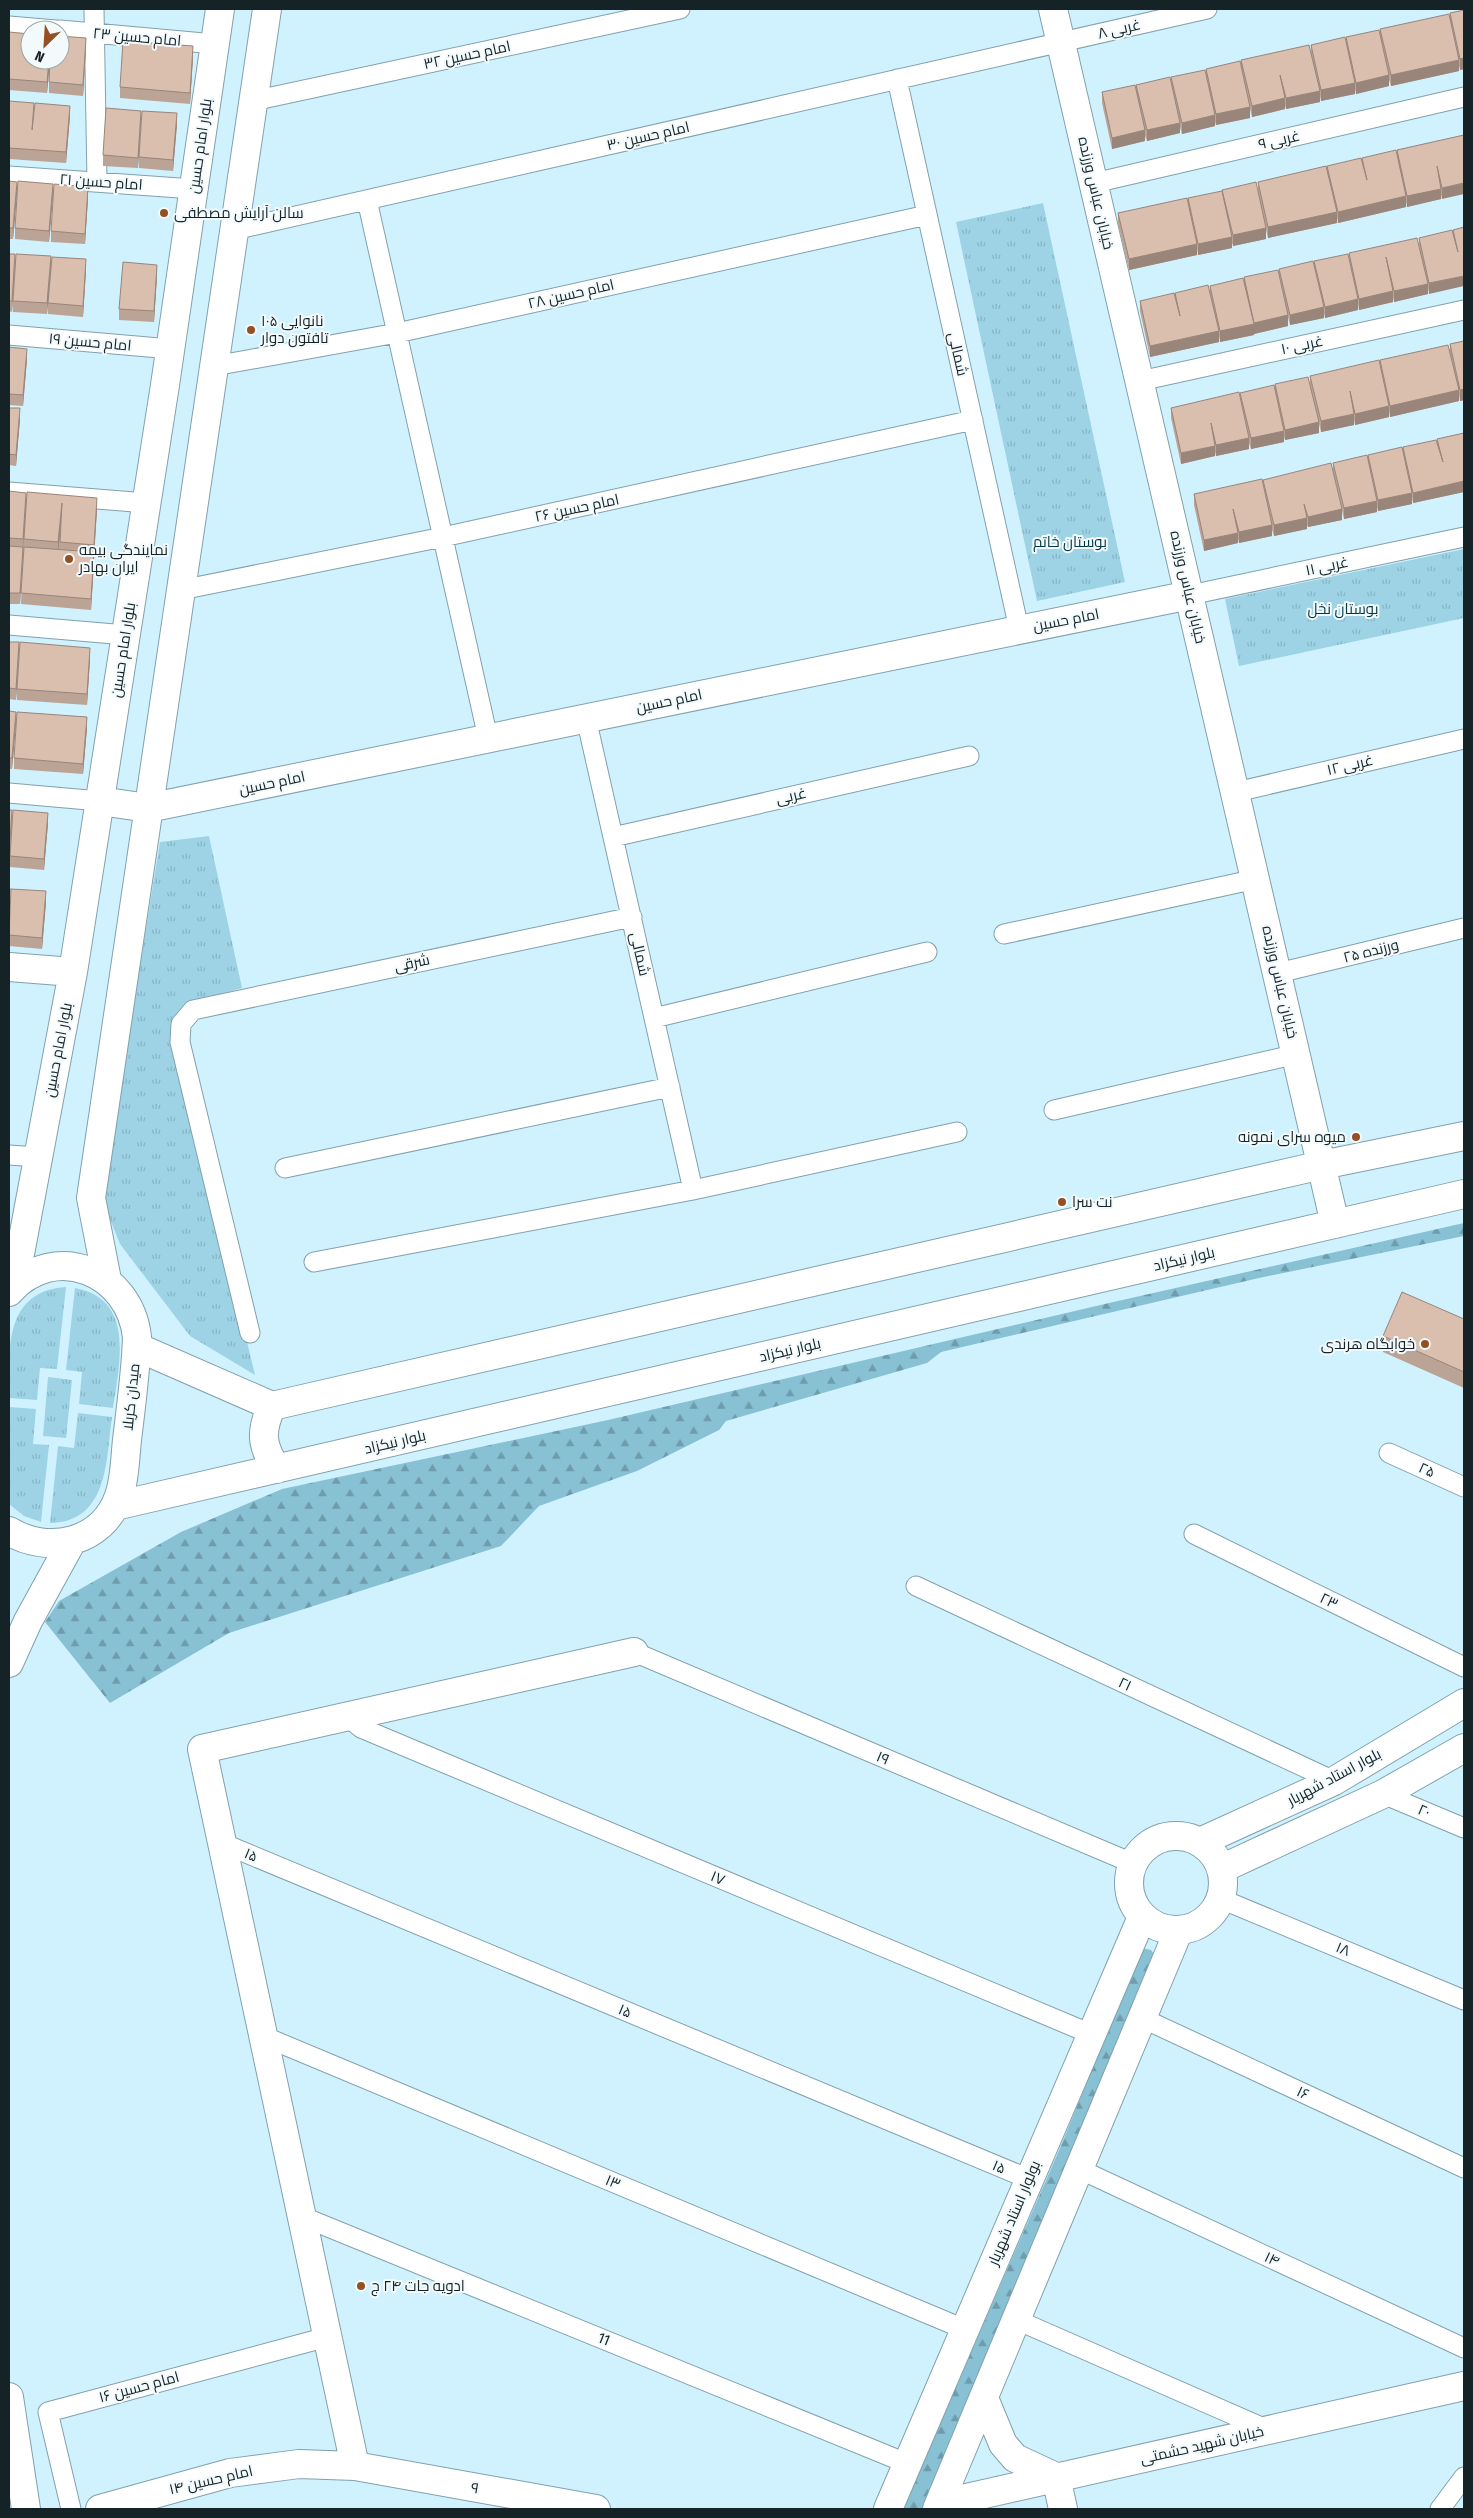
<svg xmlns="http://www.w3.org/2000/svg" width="1473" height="2518" font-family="'Fira Sans Condensed',Cairo,sans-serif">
<defs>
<pattern id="grass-tufts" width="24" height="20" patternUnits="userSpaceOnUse" patternTransform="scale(1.25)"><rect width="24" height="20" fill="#9dd3e5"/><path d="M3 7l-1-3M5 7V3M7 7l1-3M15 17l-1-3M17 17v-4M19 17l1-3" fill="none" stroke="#86b5c4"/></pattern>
<pattern id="forest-firs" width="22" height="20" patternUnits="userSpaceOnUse" patternTransform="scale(1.25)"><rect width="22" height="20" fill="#88c1d4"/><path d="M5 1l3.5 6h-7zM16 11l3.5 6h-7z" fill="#6e9cac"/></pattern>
</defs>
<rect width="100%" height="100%" fill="#d0f2fe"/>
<!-- grass -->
<path fill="url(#grass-tufts)" d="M1043,203L1125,582L1037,601L956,222Z
M1464,549V618L1239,666L1225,599Z
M209,836L242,988L183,1005L173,1020V1035L255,1375L190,1336L120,1244L102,1199L160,842Z
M66,1287L57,1369L40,1368L37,1400L9,1398C9,1352 3,1291 66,1287Z
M75,1288C136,1299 119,1365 113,1408L79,1404L82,1372L66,1370Z
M48,1377L72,1380L66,1438L43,1436Z
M9,1407L36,1409L33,1444L49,1445L41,1522L24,1516L9,1504Z
M78,1413L112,1417C106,1459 109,1522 50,1523L58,1446L74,1448Z"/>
<!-- forest -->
<path fill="url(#forest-firs)" d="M1464,1223V1236L1259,1278L941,1352L927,1363L726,1421L719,1430L637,1471L539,1506L501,1546L229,1633L110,1703L45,1622L59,1601L181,1532L282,1489L608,1420L1109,1303Z
M1142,1948L1151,1950L1158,1960L924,2509H903L1060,2148Z"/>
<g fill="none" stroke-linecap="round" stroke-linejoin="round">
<defs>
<path id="street" d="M94,9L97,182
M9,26L56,30
M60,30L215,44
M897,79L1019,629
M253,101L680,9
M9,176L194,189
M1094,183L1464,97
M367,200L488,738
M234,230L1207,9
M9,335L171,349
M214,366L397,333L927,215
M1140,381L1464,310
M9,492L147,503
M181,590L443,537L973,420
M1190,595L1464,537
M9,625L126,635
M586,718L693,1190
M1236,792L1464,739
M9,793L100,801
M613,837L969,756
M1004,934L1256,879
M1278,973L1464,928
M654,1018L927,952
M1054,1110L1297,1054
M9,1155L38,1157
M285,1168L670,1087
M314,1262L693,1190L957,1132
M250,1333L180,1042L181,1024L193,1010L632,917
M1389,1453L1464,1487
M1194,1534L1464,1667
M916,1586L1334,1781
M634,1652L1132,1863
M348,1717L361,1728L1091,2034
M1383,1794L1464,1828
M222,1843L1029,2179
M1221,1899L1464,2000
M1142,2018L1464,2168
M263,2036L964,2329
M1079,2169L1464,2348
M301,2216L906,2463
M1017,2320L1268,2430
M71,2509L48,2412L327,2337
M1440,2509L1464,2477"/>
<path id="secondary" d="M1053,9L1335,1224
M100,801L148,808L1190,595
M9,967L73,972
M107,1280L91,1198L267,9
M11,1289L20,1254L73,972L165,385L220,9
M9,1292C55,1240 130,1272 137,1337C136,1371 131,1406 127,1440C125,1458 125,1479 119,1496C103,1543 48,1555 9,1531
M137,1347L272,1406L1322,1165L1464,1136
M272,1406C260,1431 261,1446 277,1469
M115,1506L1464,1194
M9,1663L28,1621L72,1541
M1129 1883a47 47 0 1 1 94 0a47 47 0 1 1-94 0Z
M1200,1842L1334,1781L1464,1703
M1221,1869L1383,1794L1464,1748
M9,2397L26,2509
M984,2398L1003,2444L1015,2458L1056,2477L1063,2509
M355,2466L202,1749L634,1652
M940,2504L1464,2386
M100,2509L230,2473L299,2464L355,2466L596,2509
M888,2509L1142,1917
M937,2509L1178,1932"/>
</defs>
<!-- street casing -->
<use href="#street" stroke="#81a1ac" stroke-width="21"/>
<!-- secondary casing -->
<use href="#secondary" stroke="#81a1ac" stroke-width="30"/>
<!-- street -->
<use href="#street" stroke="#fff" stroke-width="19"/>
<!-- secondary -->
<use href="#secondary" stroke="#fff" stroke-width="28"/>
</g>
<!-- wall -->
<path fill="#bba396" d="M1464,10V69L1460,70L1459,66V71L1391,86L1389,80V86L1356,94L1355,89V94L1321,101L1320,96V102L1286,109L1285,105V109L1252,117L1250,109V118L1216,125L1215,122V126L1182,134L1180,127V133L1147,141L1145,136V141L1112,149L1102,103V92L1136,90V85L1171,83V77L1206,74V69L1241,68V60L1311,52V45L1346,42V37L1380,35V29L1450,18V13Z
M9,32L50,60L47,93L9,90Z
M86,49L83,96L49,93V82Z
M193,57L190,104L120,98V87Z
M9,101L34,114L70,116L66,163L9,159Z
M141,111L138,168L103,166V155Z
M177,124L173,171L139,168V157Z
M1464,135L1442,199L1441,195V199L1407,207L1406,202V207L1338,223L1337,217V223L1268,238L1266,230V239L1233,246L1232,243V248L1198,255L1197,248V255L1129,270L1118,224V213L1188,205V198L1222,194V190L1258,191V182L1327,171V166L1362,162V158L1397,155V150Z
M9,181L17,193L13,239H9Z
M53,195L49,242L15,239V228Z
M88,198L85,244L51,242V231Z
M1464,227L1429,294L1428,288V294L1394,302L1393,297V302L1359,310L1358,304V310L1325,318L1324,313V318L1290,325L1288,317V326L1254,334V330V335L1220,342L1219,336V342L1150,357L1140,311V301L1175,297V293L1210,291V286L1244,282V277H1279V269L1314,266V261L1349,260V253L1419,244V238L1453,235V230Z
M9,254L15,265L12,312L9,311Z
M51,256L47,314L13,312V301Z
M86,270L83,317L48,314V303Z
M157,276L154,322L119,320V309Z
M1464,341V400L1460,401L1459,395V401L1390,417L1389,411V417L1355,425L1354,420V425L1321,432L1319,424V433L1285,440L1284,437V442L1251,449L1249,443V449L1216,456L1215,452V456L1181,464L1171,418V408L1240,399V393L1275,389V384L1310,385V376L1380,366V360L1450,349V344Z
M9,347L27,359L23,406L9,405Z
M9,408L20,419L16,466L9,465Z
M1464,433V492L1413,503L1412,497V504L1378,511L1377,507V512L1344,519L1342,511V520L1308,527L1307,525V529L1274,536L1272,530V536L1239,543L1238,539V543L1204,551L1194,505V494L1263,485V480L1333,472V463L1368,460V455L1403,454V447L1437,444V439Z
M9,491L26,503L20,604H9Z
M97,509L91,610L21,604L24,539Z
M9,642L19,653L16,700L9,699Z
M90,659L87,705L17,700V689Z
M9,711L16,723L12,769H9Z
M87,728L83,774L14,769V758Z
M48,823L44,870L10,867V856Z
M46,902L42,949L9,946V924Z
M1464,1319V1388L1383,1352V1336Z"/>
<!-- shaded-wall -->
<path fill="#99857a" d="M86,38V49L83,96V85Z
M193,46V57L190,104V93Z
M1464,58V69L1460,70V59Z
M49,60H50L47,93V82Z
M1459,60V71L1391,86V75Z
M1389,75V86L1356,94V83Z
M1355,83V94L1321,101V90Z
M1320,91V102L1286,109V98Z
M1285,98V109L1252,117V106Z
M70,106V116L66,163V152Z
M1250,107V118L1216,125V114Z
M141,111V122L138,168V158Z
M177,113V124L173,171V160Z
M1215,115V126L1182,134V123Z
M1180,123V133L1147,141V130Z
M1145,130V141L1112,149V138Z
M17,182V193L13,239V228Z
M1464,183V194L1442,199V188Z
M53,184V195L49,242V231Z
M88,187V198L85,244V234Z
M1441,189V199L1407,207V196Z
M1406,196V207L1338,223V212Z
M1337,212V223L1268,238V227Z
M1266,228V239L1233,246V235Z
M1232,237V248L1198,255V244Z
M1197,244V255L1129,270V259Z
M15,254V265L12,312V301Z
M51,256V267L47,314V303Z
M86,259V270L83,317V306Z
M157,265V276L154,322V311Z
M1464,276V286L1429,294V283Z
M1428,284V294L1394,302V291Z
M1393,291V302L1359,310V299Z
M1358,299V310L1325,318V307Z
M1324,307V318L1290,325V315Z
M1288,315V326L1254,334V323Z
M1254,324V335L1220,342V331Z
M1219,331V342L1150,357V346Z
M27,349V359L23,406V395Z
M1464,389V400L1460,401V390Z
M1459,390V401L1390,417V406Z
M1389,406V417L1355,425V414Z
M20,408V419L16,466V455Z
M1354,414V425L1321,432V421Z
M1319,422V433L1285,440V430Z
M1284,431V442L1251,449V438Z
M1249,438V449L1216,456V445Z
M1215,446V456L1181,464V453Z
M1464,481V492L1413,503V493Z
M26,493V503L20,604V593Z
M1412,493V504L1378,511V500Z
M97,498V509L94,555V545Z
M1377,501V512L1344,519V508Z
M62,503V514L58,553V542Z
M1342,509V520L1308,527V517Z
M1307,518V529L1274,536V525Z
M1272,525V536L1239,543V532Z
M1238,533V543L1204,551V540Z
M94,552V563L91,610V599Z
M19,642V653L16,700V689Z
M90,648V659L87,705V694Z
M16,712V723L12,769V758Z
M87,717V728L83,774V764Z
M12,810V821L9,864V853Z
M48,813V823L44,870V859Z
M46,891V902L42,949V938Z"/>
<!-- building -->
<path fill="#dabeae" stroke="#99857a" d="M1464,10V58L1460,59L1450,13Z
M1449,14L1459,60L1391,75L1380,29Z
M1379,30L1389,75L1356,83L1346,37Z
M9,32L30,34V60H49L47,82L9,79Z
M60,36L86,38L83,85L49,82L50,60H60Z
M1345,37L1355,83L1321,90L1311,45Z
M123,41L193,46L190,93L120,87Z
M1309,45L1320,91L1286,98L1280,75L1285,98L1252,106L1241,60Z
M1240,61L1250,107L1216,114L1206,69Z
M1205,70L1215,115L1182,123L1171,77Z
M1170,77L1180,123L1147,130L1136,85Z
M1135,85L1145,130L1112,138L1102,92Z
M9,101L34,103L32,130L35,103L70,106L66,152L9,148Z
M106,108L141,111L138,158L103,155Z
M142,111L177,113L173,160L139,157Z
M1464,135V183L1442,188L1437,166L1441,189L1407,196L1397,150Z
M1396,150L1406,196L1338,212L1327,166L1361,158L1367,180L1362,158Z
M1326,166L1337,212L1268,227L1258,182Z
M9,181L17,182L13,228H9Z
M18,181L53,184L49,231L15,228Z
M1256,182L1266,228L1233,235L1222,190Z
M54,184L88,187L85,234L51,231Z
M1222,191L1232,237L1198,244L1188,198Z
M1187,198L1197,244L1129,259L1118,213Z
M1464,227V276L1429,283L1419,238L1452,230L1458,252L1453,230Z
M1417,238L1428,284L1394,291L1386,257L1393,291L1359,299L1349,253Z
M9,254H15L12,301H9Z
M16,254L51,256L47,303L13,301Z
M1348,254L1358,299L1325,307L1314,261Z
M52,257L86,259L83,306L48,303Z
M1313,261L1324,307L1290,315L1279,269Z
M123,262L157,265L154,311L119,309Z
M1278,270L1288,315L1254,323L1244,277Z
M1243,278L1254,324L1220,331L1210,286Z
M1208,285L1219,331L1150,346L1140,301L1174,293L1180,316L1175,293Z
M1464,341V389L1460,390L1450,344Z
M1448,345L1459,390L1390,406L1380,360Z
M9,347L27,349L23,395L9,394Z
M1379,360L1389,406L1355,414L1350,391L1354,414L1321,421L1310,376Z
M1308,377L1319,422L1285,430L1275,384Z
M1274,385L1284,431L1251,438L1240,393Z
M1239,392L1249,438L1216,445L1211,423L1215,446L1181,453L1171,408Z
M9,408H20L16,455L9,454Z
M1464,433V481L1413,493L1403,447L1436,440L1443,462L1437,439Z
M1402,447L1412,493L1378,500L1368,455Z
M1367,455L1377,501L1344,508L1333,463Z
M1331,463L1342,509L1308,517L1304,504L1307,518L1274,525L1263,480Z
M1262,479L1272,525L1239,532L1233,509L1238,533L1204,540L1194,494Z
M9,491L26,493L23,539L9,538Z
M27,492L97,498L94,545L60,542L62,503L58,542L24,539Z
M9,546L23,547L20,593H9Z
M24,547L94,552L91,599L21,593Z
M9,642H19L16,689L9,688Z
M20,642L90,648L87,694L17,689Z
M9,711L16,712L12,758H9Z
M17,712L87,717L83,764L14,758Z
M9,810H12L9,853Z
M13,810L48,813L44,859L10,856Z
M9,888H10L9,906Z
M11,889L46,891L42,938L9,935Z
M1402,1292L1464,1319V1372L1383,1336Z"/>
<!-- markers -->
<g fill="#945023" stroke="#f3fafc" stroke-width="2">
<circle cx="164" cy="213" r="5"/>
<circle cx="251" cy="330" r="5"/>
<circle cx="69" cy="559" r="5"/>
<circle cx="1356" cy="1137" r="5"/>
<circle cx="1062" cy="1202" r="5"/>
<circle cx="1425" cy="1344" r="5"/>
<circle cx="361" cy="2286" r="5"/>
</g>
<g text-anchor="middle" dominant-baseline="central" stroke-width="4" stroke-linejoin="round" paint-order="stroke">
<!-- street labels -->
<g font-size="15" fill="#152226" stroke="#f3fafc">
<text transform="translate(1119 29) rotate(-13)">غربی ۸</text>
<text transform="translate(137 37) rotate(5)">امام حسین ۲۳</text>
<text transform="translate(467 55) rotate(-12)">امام حسین ۳۲</text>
<text transform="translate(648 136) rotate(-13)">امام حسین ۳۰</text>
<text transform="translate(1279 140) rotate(-13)">غربی ۹</text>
<text transform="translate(200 146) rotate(-82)">بلوار امام حسین</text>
<text transform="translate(101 182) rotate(4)">امام حسین ۲۱</text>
<text transform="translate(1096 193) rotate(77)">خیابان عباس ورزنده</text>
<text transform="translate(571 294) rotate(-13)">امام حسین ۲۸</text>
<text transform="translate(90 342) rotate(5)">امام حسین ۱۹</text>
<text transform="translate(1302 345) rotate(-12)">غربی ۱۰</text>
<text transform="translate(958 354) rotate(77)">شمالی</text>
<text transform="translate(577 508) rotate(-12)">امام حسین ۲۶</text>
<text transform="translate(1327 566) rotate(-12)">غربی ۱۱</text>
<text transform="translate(1188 587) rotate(77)">خیابان عباس ورزنده</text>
<text transform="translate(1066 620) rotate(-11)">امام حسین</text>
<text transform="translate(123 650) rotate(-81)">بلوار امام حسین</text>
<text transform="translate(669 701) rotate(-12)">امام حسین</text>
<text transform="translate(1350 765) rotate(-13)">غربی ۱۲</text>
<text transform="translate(272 783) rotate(-12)">امام حسین</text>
<text transform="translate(791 796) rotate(-13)">غربی</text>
<text transform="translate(1371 951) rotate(-14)">ورزنده ۲۵</text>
<text transform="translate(640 954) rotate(77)">شمالی</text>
<text transform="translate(412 963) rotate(-12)">شرقی</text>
<text transform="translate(1280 982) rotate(77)">خیابان عباس ورزنده</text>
<text transform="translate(58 1050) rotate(-79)">بلوار امام حسین</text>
<text transform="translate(1184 1259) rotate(-13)">بلوار نیکزاد</text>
<text transform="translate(790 1350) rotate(-13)">بلوار نیکزاد</text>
<text transform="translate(131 1397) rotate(-84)">میدان کربلا</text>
<text transform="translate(395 1442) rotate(-13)">بلوار نیکزاد</text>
<text transform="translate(1427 1470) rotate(24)">۲۵</text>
<text transform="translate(1329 1601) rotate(26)">۲۳</text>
<text transform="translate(1125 1684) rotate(25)">۲۱</text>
<text transform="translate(883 1758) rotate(23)">۱۹</text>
<text transform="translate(1334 1777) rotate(-28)">بلوار استاد شهریار</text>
<text transform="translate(1424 1811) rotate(23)">۲۰</text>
<text transform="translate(251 1855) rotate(23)">۱۵</text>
<text transform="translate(718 1878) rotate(23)">۱۷</text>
<text transform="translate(1343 1949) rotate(22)">۱۸</text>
<text transform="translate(625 2011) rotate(23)">۱۵</text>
<text transform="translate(1303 2093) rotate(25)">۱۶</text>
<text transform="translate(999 2167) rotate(23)">۱۵</text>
<text transform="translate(613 2182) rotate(23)">۱۳</text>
<text transform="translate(1014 2213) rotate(-67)">بولوار استاد شهریار</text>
<text transform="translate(1272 2259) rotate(25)">۱۴</text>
<text transform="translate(604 2339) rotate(22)">11</text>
<text transform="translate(139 2387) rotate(-15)">امام حسین ۱۶</text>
<text transform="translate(1202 2445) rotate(-13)">خیابان شهید حشمتی</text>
<text transform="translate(211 2480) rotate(-13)">امام حسین ۱۴</text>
<text transform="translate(475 2488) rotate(10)">۹</text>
</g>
<!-- poi labels -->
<g font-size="15" fill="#152226" stroke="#f3fafc" text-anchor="start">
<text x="174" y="213">سالن آرایش مصطفی</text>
<text x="261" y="321">نانوایی ۱۰۵<tspan x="261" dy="17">تافتون دوار</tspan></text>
<text x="79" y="550">نمایندگی بیمه<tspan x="79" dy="17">ایران بهادر</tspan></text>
<text x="1346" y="1137" text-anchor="end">میوه سرای نمونه</text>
<text x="1072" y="1202">نت سرا</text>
<text x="1415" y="1344" text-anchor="end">خوابگاه هرندی</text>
<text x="371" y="2286">ادویه جات ۲۴ ج</text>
</g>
<!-- park labels -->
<g font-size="15" fill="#013846" stroke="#f3fafc">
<text x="1070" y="542">بوستان خاتم</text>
<text x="1343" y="609">بوستان نخل</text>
</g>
</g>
<!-- border -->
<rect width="1473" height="2518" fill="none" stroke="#152226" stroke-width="20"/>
<!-- north arrow -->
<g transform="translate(45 45) rotate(205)"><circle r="24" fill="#f3fafc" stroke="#9aa4a6"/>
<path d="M0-4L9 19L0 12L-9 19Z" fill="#945023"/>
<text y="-8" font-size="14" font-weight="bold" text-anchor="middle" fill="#152226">N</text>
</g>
</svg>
